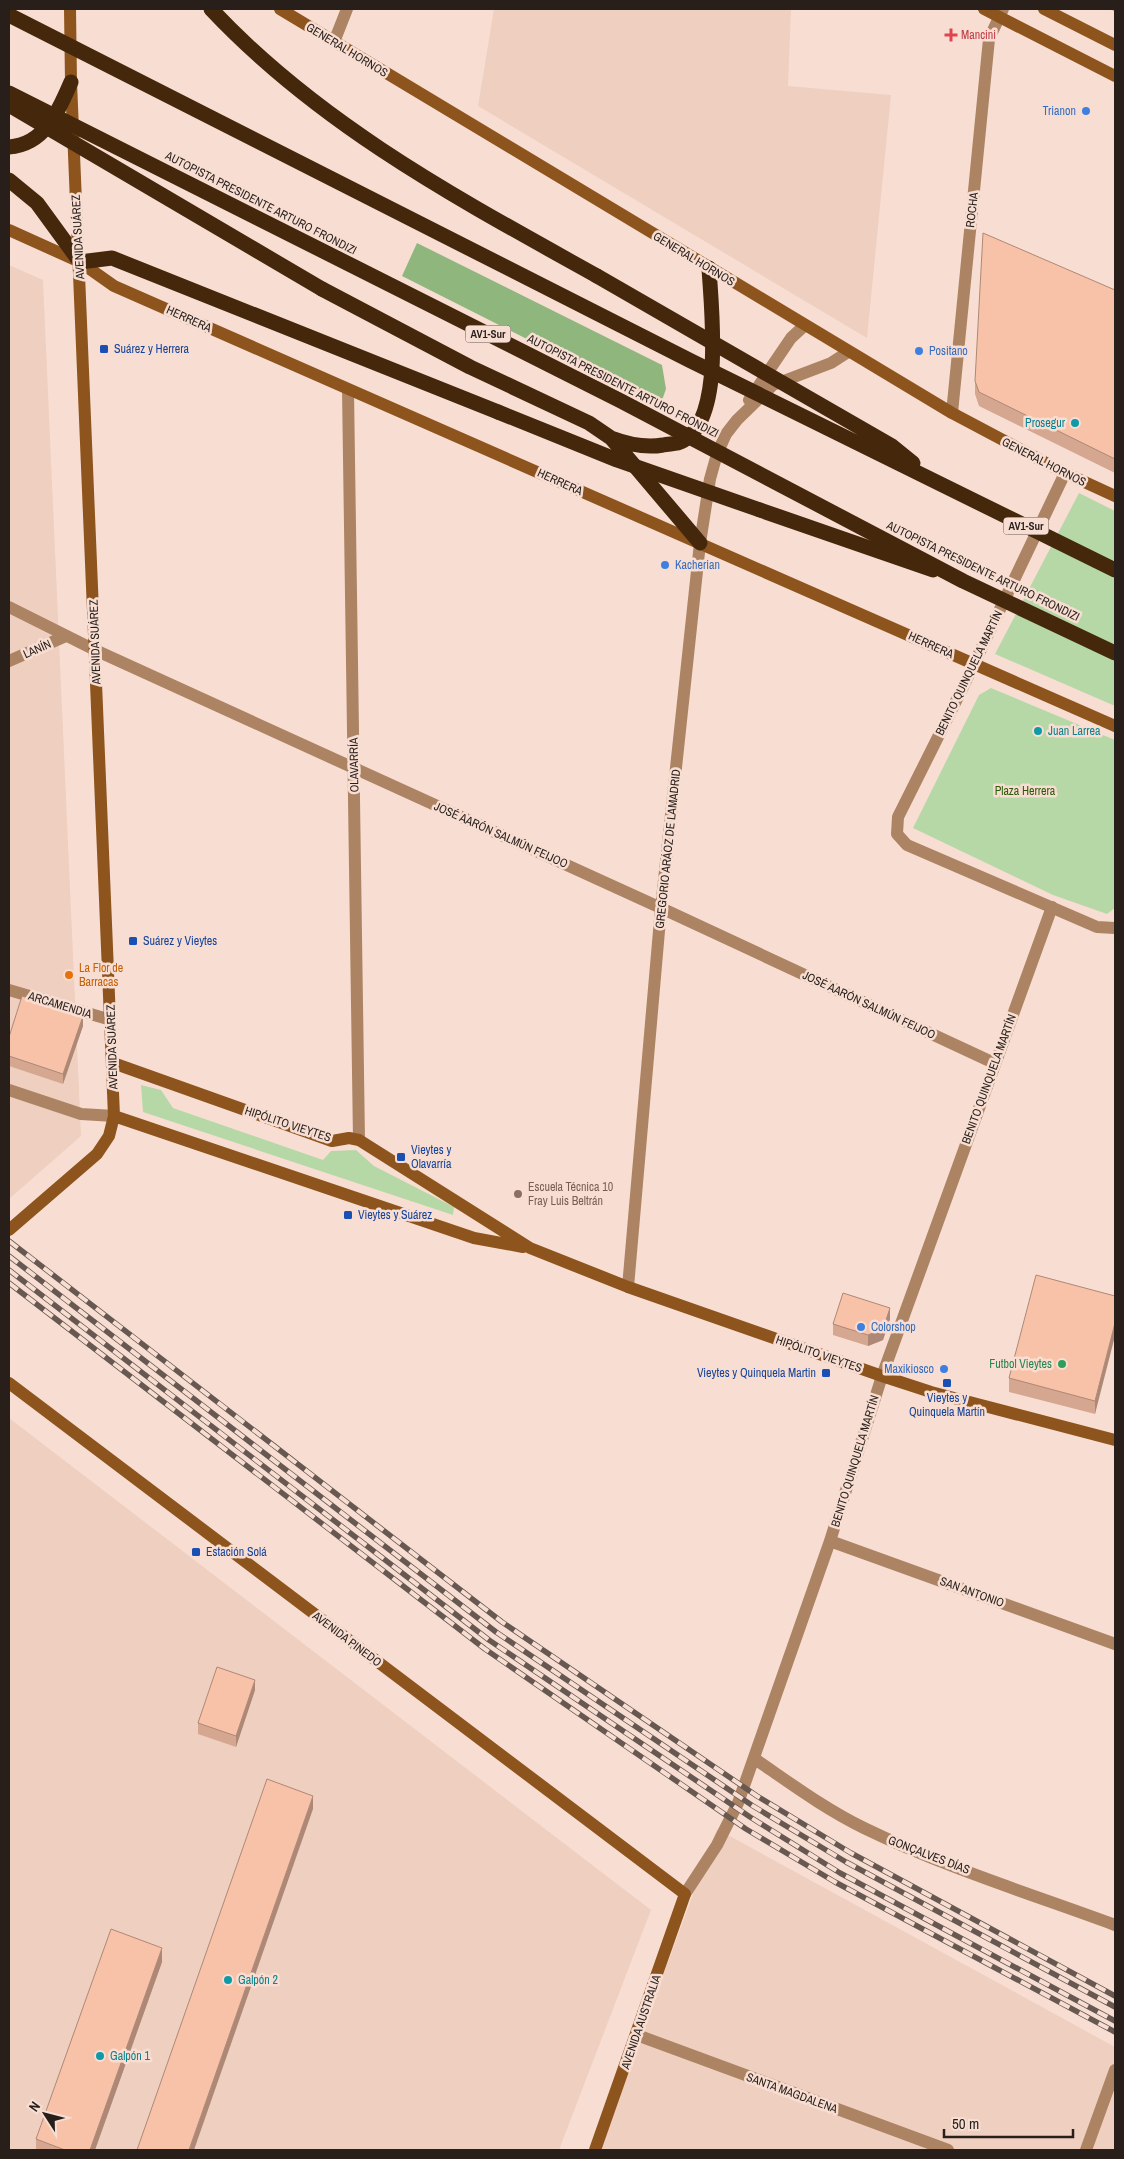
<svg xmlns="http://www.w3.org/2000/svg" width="1124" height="2159" font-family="'Archivo Narrow',sans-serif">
<rect width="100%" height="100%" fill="#f8ded2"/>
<!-- built -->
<path fill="#efcfbf" d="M494,9H791L788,86L891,95L867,338L478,106Z
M9,265L43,280L81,1136L9,1199Z
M9,1418L651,1910L559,2150H9Z
M717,1829L1115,2047V2150H599Z"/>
<!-- green -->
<path fill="#b6d8a7" d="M1079,493L1115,511V706L995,654Z
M991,688L1115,740V908L1107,914L1053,895L913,828L979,695Z
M141,1085L161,1090L173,1108L323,1160L331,1151L356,1150L374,1166L454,1207L453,1215L143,1112Z"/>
<!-- forest -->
<path fill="#8fb67d" d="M417,243L662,365L666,389L660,406L402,276Z"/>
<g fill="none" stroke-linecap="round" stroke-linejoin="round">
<!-- street -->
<path stroke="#ac8464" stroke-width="12" d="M334,42L347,9
M348,390L359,1140
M749,400L791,338L804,326
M952,413L989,39L1003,9
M1065,473L962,689L898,817L897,834L907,845L1097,927L1115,928
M9,607L95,650L661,908L994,1063
M9,661L66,636
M9,990L111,1020
M9,1090L81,1114L114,1116
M628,1287L661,908L700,543L710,479L717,454L726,434L737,420L773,385L831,363L848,352
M830,1541L1115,1644
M755,1759C790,1783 825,1809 864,1828C944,1867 1031,1894 1115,1925
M685,1894L717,1845L738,1803L830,1541L882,1376L1052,907
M637,2035L948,2150
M1086,2150L1115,2070"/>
<!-- secondary -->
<path stroke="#8d541e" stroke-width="12" d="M280,9L952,413L1065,473L1115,496
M984,9L1115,76
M1044,9L1115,45
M9,230L80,262L114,286L1115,726
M113,1063L332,1141L349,1138L359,1140L530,1248L628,1287L882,1376L931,1392L1115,1440
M114,1116L474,1238L523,1247
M9,1230L97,1154L109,1136L114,1116L71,82L70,9
M9,1383L685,1894L595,2150"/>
<!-- highway -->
<path stroke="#45270c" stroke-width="15" d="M211,9C321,126 459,199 597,276
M9,147C45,145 59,110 71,82
M9,180L37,203L80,262L112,258L498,412
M322,289L470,367L589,423L611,438L700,543
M611,438C627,444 646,448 663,445C668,444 673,444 678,443C726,427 711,307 709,268
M760,510L933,570"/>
<defs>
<path id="rail" d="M9,1241L502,1622L757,1796L851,1853L1115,1996
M9,1256L496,1632L753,1806L846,1862L1115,2007
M9,1270L489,1640L750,1817L840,1873L1115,2021
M9,1283L485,1649L746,1829L835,1882L1115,2032"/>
</defs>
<!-- rail casing -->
<use href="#rail" stroke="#675952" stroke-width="5.5"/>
<!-- rail -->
<use href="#rail" stroke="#f8ded2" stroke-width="4" stroke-dasharray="11" stroke-linecap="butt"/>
<!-- highway-bridge -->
<path stroke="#45270c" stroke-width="15" d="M9,15L691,361L1115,570
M9,93L621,401L963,581L1115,653
M9,105L322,289
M597,276L892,446L913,463
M498,412L617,460L760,510"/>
</g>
<!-- wall -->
<path fill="#d5a790" d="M1110,9H1115V12Z
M1115,290V473L979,406L975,394V381Z
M83,1026L63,1084L9,1066V1037Z
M1115,1296L1095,1414L1009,1392V1378Z
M890,1319L883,1340L868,1346L833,1335V1324Z
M255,1690L236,1747L198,1734V1723Z
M162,1962L95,2150H36V2139Z"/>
<!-- shaded-wall -->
<path fill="#ae8876" d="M83,1016V1026L63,1084V1074Z
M890,1308V1319L883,1340L868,1346V1335Z
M1115,1323V1336L1095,1414V1401Z
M255,1680V1690L236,1747V1736Z
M313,1796V1809L194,2150H189Z
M162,1948V1962L95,2150H90Z"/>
<!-- building -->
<path fill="#f8c2a8" stroke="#ae8876" d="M983,233L1115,290V459L979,392L975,381Z
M22,996L83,1016L63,1074L9,1056V1037Z
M1036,1275L1115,1296V1323L1095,1401L1009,1378Z
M843,1293L890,1308L883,1329L868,1335L833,1324Z
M217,1667L255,1680L236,1736L198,1723Z
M267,1779L313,1796L189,2150H137Z
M111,1929L162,1948L90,2150H65L36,2139Z"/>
<!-- markers -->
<path fill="#e0444e" stroke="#f8ded2" stroke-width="2" d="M948.5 27.5h5v5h5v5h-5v5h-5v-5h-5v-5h5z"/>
<g fill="#3f7fe0" stroke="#f8ded2" stroke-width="2">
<circle cx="1086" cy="111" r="5"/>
<circle cx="919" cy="351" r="5"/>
<circle cx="665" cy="565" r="5"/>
<circle cx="861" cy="1327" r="5"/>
<circle cx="944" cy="1369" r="5"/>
</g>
<g fill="#1a4fb4" stroke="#f8ded2" stroke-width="2">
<rect x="99" y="344" width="10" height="10" rx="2.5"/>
<rect x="128" y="936" width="10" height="10" rx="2.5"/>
<rect x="396" y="1152" width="10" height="10" rx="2.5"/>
<rect x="343" y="1210" width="10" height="10" rx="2.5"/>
<rect x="821" y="1368" width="10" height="10" rx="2.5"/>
<rect x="942" y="1378" width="10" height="10" rx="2.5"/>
<rect x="191" y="1547" width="10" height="10" rx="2.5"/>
</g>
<g fill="#0f9aa8" stroke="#f8ded2" stroke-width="2">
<circle cx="1075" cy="423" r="5"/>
<circle cx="1038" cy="731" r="5"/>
<circle cx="228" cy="1980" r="5"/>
<circle cx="100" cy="2056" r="5"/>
</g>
<circle fill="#e8710a" stroke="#f8ded2" stroke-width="2" cx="69" cy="975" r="5"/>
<circle fill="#8d6e63" stroke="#f8ded2" stroke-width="2" cx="518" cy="1194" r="5"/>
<circle fill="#2e9e5b" stroke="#f8ded2" stroke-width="2" cx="1062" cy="1364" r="5"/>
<g text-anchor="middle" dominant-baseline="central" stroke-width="5" stroke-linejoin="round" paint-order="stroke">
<!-- shield labels -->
<g fill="#f8ded2" stroke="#665852" stroke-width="1">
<rect x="465.5" y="325.5" width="45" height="17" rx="4"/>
<rect x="1003.5" y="517.5" width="45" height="17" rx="4"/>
</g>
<g font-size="11" font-weight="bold" fill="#281f1b">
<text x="488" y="334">AV1-Sur</text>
<text x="1026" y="526">AV1-Sur</text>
</g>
<!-- health labels -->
<g font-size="12" fill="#be3a42" stroke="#f8ded2" text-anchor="start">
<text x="961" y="35">Mancini</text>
</g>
<!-- street labels -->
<g font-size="12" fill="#281f1b" stroke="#f8ded2">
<text transform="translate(347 50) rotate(31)">GENERAL HORNOS</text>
<text transform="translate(261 203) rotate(27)">AUTOPISTA PRESIDENTE ARTURO FRONDIZI</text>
<text transform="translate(972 210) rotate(-84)">ROCHA</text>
<text transform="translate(78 237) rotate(-93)">AVENIDA SUÁREZ</text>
<text transform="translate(694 259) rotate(31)">GENERAL HORNOS</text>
<text transform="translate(189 319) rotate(24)">HERRERA</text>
<text transform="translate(623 386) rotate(27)">AUTOPISTA PRESIDENTE ARTURO FRONDIZI</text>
<text transform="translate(1044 462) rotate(27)">GENERAL HORNOS</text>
<text transform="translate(560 482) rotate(24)">HERRERA</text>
<text transform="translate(983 571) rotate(26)">AUTOPISTA PRESIDENTE ARTURO FRONDIZI</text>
<text transform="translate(95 642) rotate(-92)">AVENIDA SUÁREZ</text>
<text transform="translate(931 645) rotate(24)">HERRERA</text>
<text transform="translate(37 649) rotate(-24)">LANÍN</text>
<text transform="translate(969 673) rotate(-64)">BENITO QUINQUELA MARTÍN</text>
<text transform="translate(354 765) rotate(-91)">OLAVARRÍA</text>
<text transform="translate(501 835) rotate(24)">JOSÉ AARÓN SALMÚN FEIJOO</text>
<text transform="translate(668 849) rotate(-84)">GREGORIO ARÁOZ DE LAMADRID</text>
<text transform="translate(60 1005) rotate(17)">ARCAMENDIA</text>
<text transform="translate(869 1005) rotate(25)">JOSÉ AARÓN SALMÚN FEIJOO</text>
<text transform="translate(112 1047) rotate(-92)">AVENIDA SUÁREZ</text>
<text transform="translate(989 1079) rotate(-70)">BENITO QUINQUELA MARTÍN</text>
<text transform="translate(288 1124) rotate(18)">HIPÓLITO VIEYTES</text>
<text transform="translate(819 1354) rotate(19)">HIPÓLITO VIEYTES</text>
<text transform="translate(855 1461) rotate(-73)">BENITO QUINQUELA MARTÍN</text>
<text transform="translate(972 1592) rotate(20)">SAN ANTONIO</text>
<text transform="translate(347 1639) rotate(37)">AVENIDA PINEDO</text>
<text transform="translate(929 1855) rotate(21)">GONÇALVES DÍAS</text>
<text transform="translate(641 2022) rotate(-71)">AVENIDA AUSTRALIA</text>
<text transform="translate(792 2093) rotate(20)">SANTA MAGDALENA</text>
</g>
<!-- shop labels -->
<g font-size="12" fill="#366cbe" stroke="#f8ded2" text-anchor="start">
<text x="1076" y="111" text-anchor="end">Trianon</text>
<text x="929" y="351">Positano</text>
<text x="675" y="565">Kacherian</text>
<text x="871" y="1327">Colorshop</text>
<text x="934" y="1369" text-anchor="end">Maxikiosco</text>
</g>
<!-- transit labels -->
<g font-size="12" fill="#164399" stroke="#f8ded2" text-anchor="start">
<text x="114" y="349">Suárez y Herrera</text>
<text x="143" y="941">Suárez y Vieytes</text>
<text x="411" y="1150">Vieytes y<tspan x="411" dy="14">Olavarría</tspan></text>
<text x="358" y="1215">Vieytes y Suárez</text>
<text x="816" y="1373" text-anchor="end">Vieytes y Quinquela Martin</text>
<text x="947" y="1398" text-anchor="middle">Vieytes y<tspan x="947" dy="14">Quinquela Martín</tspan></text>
<text x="206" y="1552">Estación Solá</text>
</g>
<!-- culture labels -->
<g font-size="12" fill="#0d838f" stroke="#f8ded2" text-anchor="start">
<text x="1065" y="423" text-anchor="end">Prosegur</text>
<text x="1048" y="731">Juan Larrea</text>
<text x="238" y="1980">Galpón 2</text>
<text x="110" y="2056">Galpón 1</text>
</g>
<!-- park labels -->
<g font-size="12" fill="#2a5a07" stroke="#f8ded2">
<text x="1025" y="791">Plaza Herrera</text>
</g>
<!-- food labels -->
<g font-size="12" fill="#c56008" stroke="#f8ded2" text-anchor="start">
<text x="79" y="968">La Flor de<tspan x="79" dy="14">Barracas</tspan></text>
</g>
<!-- education labels -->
<g font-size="12" fill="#785e54" stroke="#f8ded2" text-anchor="start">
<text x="528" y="1187">Escuela Técnica 10<tspan x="528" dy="14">Fray Luis Beltrán</tspan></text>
</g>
<!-- leisure labels -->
<g font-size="12" fill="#27864d" stroke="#f8ded2" text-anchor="end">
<text x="1052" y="1364">Futbol Vieytes</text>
</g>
</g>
<!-- border -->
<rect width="1124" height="2159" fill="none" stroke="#281f1b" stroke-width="20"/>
<!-- north arrow -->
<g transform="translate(45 2114) rotate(306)" stroke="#f8ded2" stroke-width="4" paint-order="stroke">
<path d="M0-4L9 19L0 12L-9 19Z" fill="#281f1b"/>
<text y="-8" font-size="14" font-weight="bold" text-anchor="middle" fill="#281f1b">N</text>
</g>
<!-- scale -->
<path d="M944 2129v8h129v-8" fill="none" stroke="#281f1b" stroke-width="2.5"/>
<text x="952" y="2129" font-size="15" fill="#281f1b" stroke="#f8ded2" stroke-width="4" paint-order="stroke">50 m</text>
</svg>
